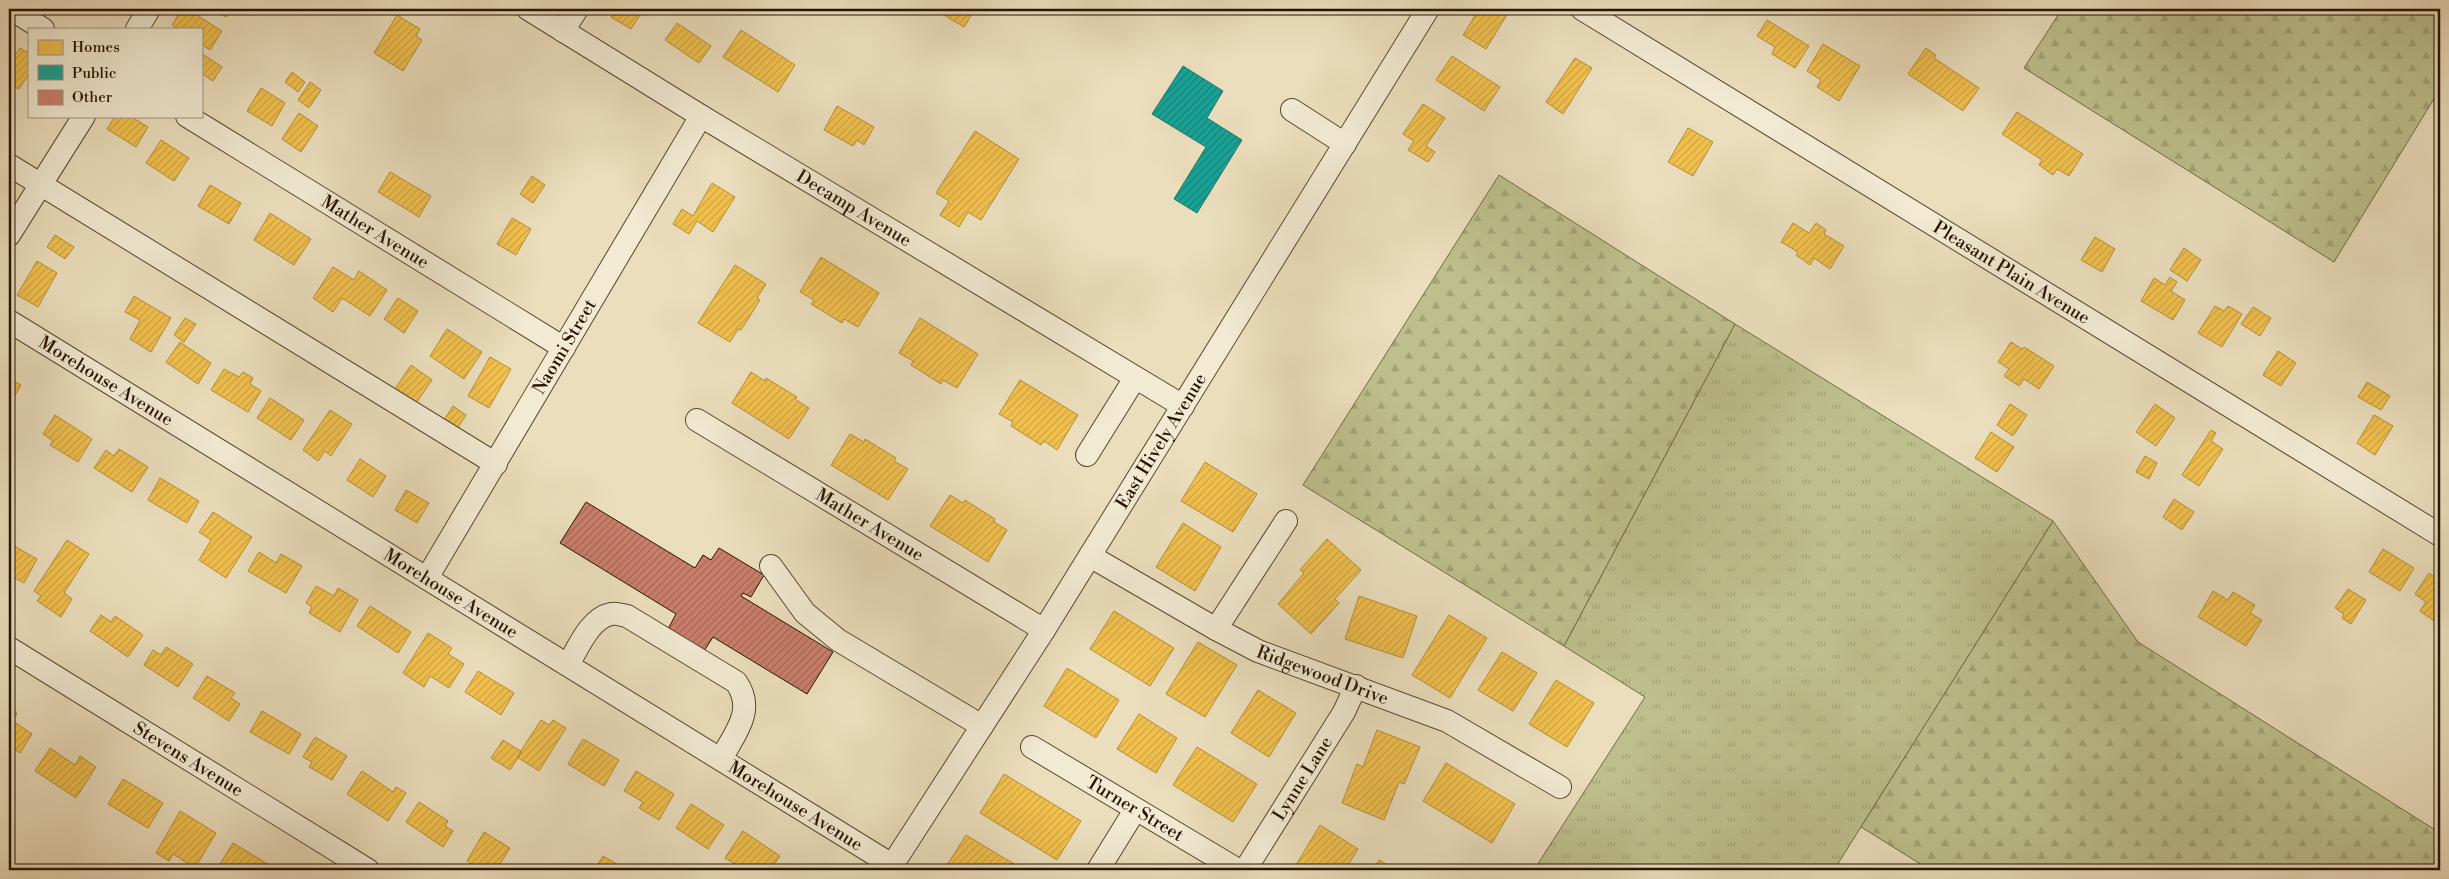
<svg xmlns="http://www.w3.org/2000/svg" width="2449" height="879" font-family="'Libre Bodoni',serif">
<defs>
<pattern id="grass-tufts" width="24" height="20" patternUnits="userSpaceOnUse" patternTransform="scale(1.25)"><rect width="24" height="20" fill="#bdc08d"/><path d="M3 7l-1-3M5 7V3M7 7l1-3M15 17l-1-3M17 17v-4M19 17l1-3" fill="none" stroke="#a2a478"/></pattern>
<pattern id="forest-firs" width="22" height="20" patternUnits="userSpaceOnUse" patternTransform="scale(1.25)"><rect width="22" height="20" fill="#bdc08d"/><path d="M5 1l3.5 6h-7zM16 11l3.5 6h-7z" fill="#a2a478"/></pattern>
<pattern id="homes-hatch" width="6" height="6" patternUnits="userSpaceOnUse" patternTransform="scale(1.25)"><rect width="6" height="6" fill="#f2c14e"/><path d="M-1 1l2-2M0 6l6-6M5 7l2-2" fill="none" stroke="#d0a542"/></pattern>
<pattern id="public-hatch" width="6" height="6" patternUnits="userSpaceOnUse" patternTransform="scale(1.25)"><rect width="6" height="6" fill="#17a398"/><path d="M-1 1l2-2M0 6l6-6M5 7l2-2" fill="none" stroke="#15847a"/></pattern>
<pattern id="building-hatch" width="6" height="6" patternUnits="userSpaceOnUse" patternTransform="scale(1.25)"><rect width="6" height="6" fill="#cb7f6c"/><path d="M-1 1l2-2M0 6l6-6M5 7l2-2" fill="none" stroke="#a56756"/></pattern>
</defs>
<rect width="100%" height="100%" fill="#ebdebc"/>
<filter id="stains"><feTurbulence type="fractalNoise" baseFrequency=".004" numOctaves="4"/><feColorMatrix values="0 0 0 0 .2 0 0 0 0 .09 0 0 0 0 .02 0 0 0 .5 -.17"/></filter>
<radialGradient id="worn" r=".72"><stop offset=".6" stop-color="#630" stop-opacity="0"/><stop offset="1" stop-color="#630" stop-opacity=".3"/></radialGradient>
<!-- grass -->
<path fill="url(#grass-tufts)" stroke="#726a46" d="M1735,324L2053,521L1834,870H1534L1645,697L1564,646Z"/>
<!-- forest -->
<path fill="url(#forest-firs)" stroke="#726a46" d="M2062,9H2440V89L2334,262L2024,68Z
M1499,175L1735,324L1564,646L1303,485Z
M2053,521L2138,642L2440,833V870H1930L1861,827Z"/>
<!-- homes -->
<path fill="url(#homes-hatch)" stroke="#b58d37" d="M182,9H187L222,31L210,50L201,44V29H178L172,25Z
M213,9H231L226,17Z
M617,9H644L631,29L611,17Z
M934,9H975L964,27Z
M1479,9H1501L1508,13L1486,49L1463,35Z
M397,15L420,29L416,36L422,40L403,71L374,53Z
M1767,20L1809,46L1795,68L1772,54L1775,47L1757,36Z
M677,23L711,46L699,63L665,40Z
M741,30L795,65L778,92L723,57Z
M1823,44L1860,66L1839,101L1817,87L1821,80L1807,71Z
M20,48L29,53V74L19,89L9,84V64Z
M1926,48L1936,55L1934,58L1979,88L1963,111L1908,74Z
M201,53L222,67L213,81L201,73Z
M1452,56L1500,87L1484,111L1436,80Z
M1575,58L1592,68L1563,114L1546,102Z
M292,72L305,82L298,92L285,82Z
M310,82L321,90L309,108L298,100Z
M261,88L285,103L272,126L247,111Z
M1423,104L1445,118L1426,146L1435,152L1428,162L1408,150L1414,141L1403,134Z
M837,106L874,127L864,145L857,140L853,146L824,130Z
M2017,112L2083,154L2069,176L2057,169L2053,175L2039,165L2042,160L2002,134Z
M299,113L318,126L301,152L282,139Z
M115,116H130L148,127L136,147L107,129Z
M1688,128L1713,142L1693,176L1668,162Z
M975,131L1019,159L981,220L968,212L959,227L940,215L949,201L936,193Z
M161,140L189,158L174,181L146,163Z
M390,172L431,196L419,217L378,192Z
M532,176L545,185L533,203L520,194Z
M712,183L735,197L713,232L697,221L689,234L673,224L682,209L693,216Z
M210,185L241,203L229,224L198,206Z
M270,213L311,239L294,265L254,240Z
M512,218L531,229L516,255L497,244Z
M1793,223L1809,233L1816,223L1826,230L1824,234L1844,246L1830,269L1814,258L1810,265L1796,255L1798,252L1781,242Z
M55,235L74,247L65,259L47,247Z
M2095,237L2115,249L2102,272L2081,260Z
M2184,248L2201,260L2187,281L2170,270Z
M821,257L879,293L858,327L844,319L842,323L811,304L814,300L800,292Z
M37,261L57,273L38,307L17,295Z
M735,265L766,284L757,298L760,300L741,330L738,329L730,342L698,323Z
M333,267L354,280L359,271L387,290L370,316L342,298L333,312L313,298Z
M2170,277L2177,282L2171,291L2185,300L2173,320L2141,301L2154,278L2165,285Z
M134,296L171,318L151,352L130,339L140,320L125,312Z
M398,298L418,311L404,333L384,319Z
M2215,306L2224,311L2228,306L2242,314L2222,347L2198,333Z
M2253,307L2271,318L2260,336L2241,324Z
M185,318L196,324L184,342L174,335Z
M920,318L978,354L957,388L943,380L941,384L911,365L913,361L899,353Z
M447,329L482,352L464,379L430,356Z
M180,342L211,363L198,384L166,362Z
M2011,342L2022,349L2024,347L2054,366L2039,389L2024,379L2019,386L2004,376L2009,369L1998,362Z
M2278,351L2296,363L2281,386L2263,375Z
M490,357L511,369L489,408L468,396Z
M411,365L432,380L416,403L395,389Z
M224,369L239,377L243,372L253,378L250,384L261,391L248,412L211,390Z
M751,372L765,381L766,378L797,397L795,399L809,408L789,439L732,403Z
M9,378L21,385L9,406Z
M1020,380L1078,415L1057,450L1044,441L1041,445L1011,426L1013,422L999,414Z
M2367,382L2390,396L2381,410L2358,397Z
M270,398L304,420L291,440L257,418Z
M2010,404L2027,415L2013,436L1997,425Z
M2155,404L2175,418L2156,446L2136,432Z
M453,406L466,415L457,429L444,420Z
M330,410L352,424L331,456L325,451L318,461L303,450Z
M55,415L92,439L78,462L50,445L53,441L43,434Z
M2374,415L2393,426L2375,455L2357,443Z
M2211,430L2216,433L2211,441L2223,449L2199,486L2182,475Z
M1991,432L2014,447L1997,472L1975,458Z
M850,434L864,442L865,439L896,458L894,461L908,469L888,500L831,465Z
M119,449L148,467L132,492L94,468L106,450L114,456Z
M2145,456L2157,463L2149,479L2136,472Z
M360,459L386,476L373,497L347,480Z
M1205,462L1257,494L1233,532L1181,501Z
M160,478L199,501L187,523L148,500Z
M406,490L429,503L417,523L395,510Z
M950,495L963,503L965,500L995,519L994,522L1007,530L988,562L930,526Z
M2174,499L2194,512L2182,530L2163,517Z
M213,512L252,537L226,578L199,560L211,540L199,532Z
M1183,523L1221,547L1195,591L1156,567Z
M1327,539L1361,570L1335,599L1339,603L1311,634L1278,604L1304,573L1300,570Z
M67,540L89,554L64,593L72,599L61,617L37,601L41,596L34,591Z
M9,543L37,559L24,583L9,575Z
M2383,549L2414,568L2400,591L2369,572Z
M259,552L276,563L281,554L302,566L286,593L248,571Z
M2429,573L2440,581V625L2420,611L2426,602L2415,594Z
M316,586L334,596L338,588L358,600L340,632L309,613L312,607L306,603Z
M2348,589L2366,600L2351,624L2342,618L2344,614L2335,608Z
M2213,591L2228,600L2233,592L2255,605L2250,613L2262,620L2246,646L2198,617Z
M1359,596L1417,616L1403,658L1345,639Z
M370,606L411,632L398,653L357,626Z
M1114,611L1174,648L1150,686L1090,649Z
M101,615L111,622L115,616L143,635L128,657L90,631Z
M1449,615L1487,638L1450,698L1412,675Z
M428,633L452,648L448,654L464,664L449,688L430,676L424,687L403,673Z
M1198,642L1237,665L1205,717L1166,694Z
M166,647L193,664L178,687L144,665L153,650L161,655Z
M1502,652L1537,673L1513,711L1478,690Z
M1067,668L1119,700L1096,738L1044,706Z
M478,671L514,693L501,715L465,692Z
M207,676L235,693L231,698L240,704L229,721L193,698Z
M1556,680L1594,703L1567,747L1529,724Z
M1258,690L1296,713L1269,757L1231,733Z
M9,708L17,713L13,721L32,734L20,753L9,745Z
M262,711L301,734L289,754L250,732Z
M1139,714L1177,738L1156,773L1117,749Z
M541,720L549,725L553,720L566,728L539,771L517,757Z
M1377,730L1420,747L1404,784L1399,782L1384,820L1342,803L1357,764L1363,767Z
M315,737L347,756L332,780L309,767L312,762L303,757Z
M583,739L619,760L604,786L568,764Z
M503,740L522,752L510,770L491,758Z
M1197,747L1257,784L1233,822L1173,785Z
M50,748L75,765L80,756L96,767L76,798L35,771Z
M1446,763L1515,804L1492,843L1423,801Z
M362,771L393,792L396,787L406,793L388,821L347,794Z
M636,771L674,794L659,820L639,808L643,802L624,791Z
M1004,774L1081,821L1057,860L980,813Z
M123,779L163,803L148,828L108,804Z
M419,802L448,821L445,826L453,831L443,847L406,822Z
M691,804L724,825L708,849L676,828Z
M180,811L216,833L195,868L173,854L169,861L156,853Z
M1320,825L1358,849L1345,870H1293Z
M743,831L780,856L770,870H745L725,858Z
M484,832L510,848L496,870H475L476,867L467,861Z
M966,835L1024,870H944Z
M233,843L271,866L268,870H230L220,864Z
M603,856L620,866L617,870H594Z
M1379,860L1397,870H1373Z"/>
<!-- public -->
<path fill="url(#public-hatch)" stroke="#1c786a" d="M1183,66L1223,91L1207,118L1242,140L1197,213L1174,199L1206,147L1152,114Z"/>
<!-- building -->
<path fill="url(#building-hatch)" stroke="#271300" d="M586,502L695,568L703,555L711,560L719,548L764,575L751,597L743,593L741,596L833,652L807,694L713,637L704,651L668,629L676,614L560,543Z"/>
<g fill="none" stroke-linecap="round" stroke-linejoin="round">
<defs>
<g id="minor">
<path d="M11,9L43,29"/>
<path id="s1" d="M528,9L701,116L1183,406"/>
<path id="s2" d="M1582,9L2440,535"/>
<path d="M137,29L149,9"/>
<path d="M563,31L577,9"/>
<path d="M1292,110L1345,144"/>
<path id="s3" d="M187,116L564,348"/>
<path d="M9,165L496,464"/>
<path d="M9,235L84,116"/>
<path id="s4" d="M9,321L892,865"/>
<path id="s5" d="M697,420L1044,630"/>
<path d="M1087,455L1135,378"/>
<path id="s6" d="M1090,556L1216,629L1258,651L1447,721L1560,787"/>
<path d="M771,566L805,613L838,640L982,726"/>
<path id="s7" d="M427,578L701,116"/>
<path d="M1216,629L1286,521"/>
<path id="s8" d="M9,648L368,870"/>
<path d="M568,665C578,648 590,618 611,614C616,613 622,615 627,616L736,682C756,710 735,733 721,759"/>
<path id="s9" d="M1032,747L1238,870"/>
<path id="s10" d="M889,870L1044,630L1428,9"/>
<path d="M1098,870L1135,810"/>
<path id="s11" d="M1245,870L1344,712L1356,686"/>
</g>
</defs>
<!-- minor casing -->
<use href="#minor" stroke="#58462f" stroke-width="24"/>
<!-- minor -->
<use href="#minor" stroke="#f2ead3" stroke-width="22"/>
</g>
<g text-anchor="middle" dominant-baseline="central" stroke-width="5" stroke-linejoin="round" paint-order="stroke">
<!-- street labels -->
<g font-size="18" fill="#271300" stroke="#f2ead3">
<text stroke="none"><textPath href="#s1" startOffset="382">Decamp Avenue</textPath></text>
<text stroke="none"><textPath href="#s3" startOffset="221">Mather Avenue</textPath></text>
<text stroke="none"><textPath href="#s2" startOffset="504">Pleasant Plain Avenue</textPath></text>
<text stroke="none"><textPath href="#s7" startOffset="269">Naomi Street</textPath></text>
<text stroke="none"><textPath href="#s4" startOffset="114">Morehouse Avenue</textPath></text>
<text stroke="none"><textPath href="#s10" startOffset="508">East Hively Avenue</textPath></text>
<text stroke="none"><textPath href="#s5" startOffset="202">Mather Avenue</textPath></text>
<text stroke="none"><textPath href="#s4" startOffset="519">Morehouse Avenue</textPath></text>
<text stroke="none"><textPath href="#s6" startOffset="262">Ridgewood Drive</textPath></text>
<text stroke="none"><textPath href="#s8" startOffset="211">Stevens Avenue</textPath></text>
<text stroke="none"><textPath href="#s11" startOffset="108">Lynne Lane</textPath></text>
<text stroke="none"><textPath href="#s4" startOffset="924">Morehouse Avenue</textPath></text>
<text stroke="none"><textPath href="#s9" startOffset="120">Turner Street</textPath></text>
</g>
</g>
<!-- margin -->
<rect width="2449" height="879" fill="none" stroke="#ebdebc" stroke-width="30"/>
<rect x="10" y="10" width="2429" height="859" fill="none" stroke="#271300" stroke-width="2.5"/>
<rect x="15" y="15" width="2419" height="849" fill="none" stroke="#271300"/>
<!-- legend -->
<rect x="28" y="28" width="175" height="90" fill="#f2ead3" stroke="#a1947f"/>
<rect x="38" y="40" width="25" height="15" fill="#f2c14e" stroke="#a1947f"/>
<text x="72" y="52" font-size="15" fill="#271300">Homes</text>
<rect x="38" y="65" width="25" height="15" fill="#17a398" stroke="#a1947f"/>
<text x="72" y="78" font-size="15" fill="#271300">Public</text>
<rect x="38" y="90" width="25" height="15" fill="#cb7f6c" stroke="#a1947f"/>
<text x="72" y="102" font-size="15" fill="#271300">Other</text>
<rect width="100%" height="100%" filter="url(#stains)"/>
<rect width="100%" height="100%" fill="url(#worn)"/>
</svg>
